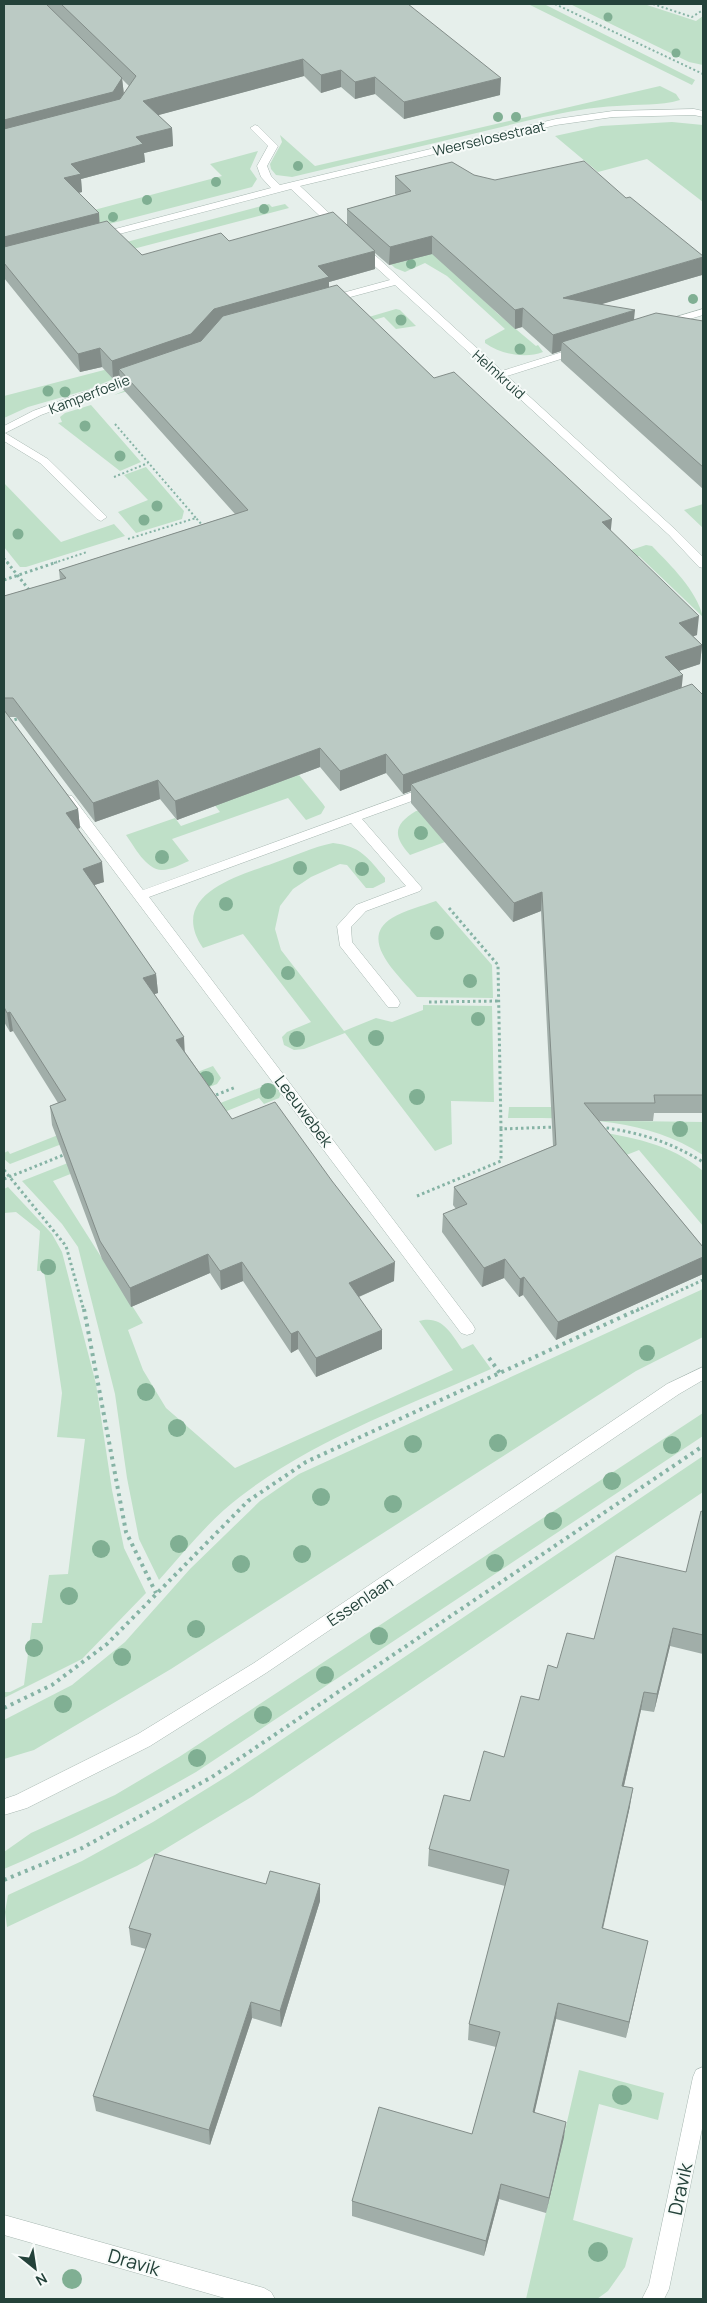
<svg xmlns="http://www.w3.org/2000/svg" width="707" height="2303" font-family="Manrope,sans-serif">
<rect width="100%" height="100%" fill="#e6efeb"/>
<!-- green -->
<path fill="#bfe0c8" d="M528,4H544L695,80L692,85Z
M570,4H644L696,21L703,16V65L689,62Z
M660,86L676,94L680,100C660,106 638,104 617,106C592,107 568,112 543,117L292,177L276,175L271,169L270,164L282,142L280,135L315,166Z
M672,122L703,125V202L647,159L598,172L555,136L601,126Z
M258,151L250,169L257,179L252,187L78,232L64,218L222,176L210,164Z
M269,204L272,207L285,204L289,208L95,259L89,252Z
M427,246L498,314L536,346L538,345L543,352C525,359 500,354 485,343V340L505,329L447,276L425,263L405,272L395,268L383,257Z
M396,309L400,310L416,326L396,329L384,317L114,395L138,385Z
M185,349L87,390L28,407L4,418V396Z
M91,405L141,462L120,471L58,423L62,422L60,417L65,413Z
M146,467L184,511L182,519L136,533L118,512L148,500L124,475Z
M4,483L61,542L114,524L125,536L26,567H20L4,547Z
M703,504V528L684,510Z
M646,545L652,546C671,566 696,589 703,617L639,556L230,693L256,676Z
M299,775L323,804L325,807L321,814L306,820L288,798L172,839L189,861C181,864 171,870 162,870C146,870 134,846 126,835L175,818L181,826L220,812L214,804Z
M574,794L410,855C393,836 393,825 416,811Z
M333,843C361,846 368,858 385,878V882L373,888H366L347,865L340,864L311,877L293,889L280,906L275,929L281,950L344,1031L376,1018L392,1022L423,1010V1005L492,1006L494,1102L451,1101L452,1144L435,1151L345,1033L304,1049L294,1050L284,1045L282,1037L287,1032L311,1022L243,934L203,948C167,895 238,876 274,863C294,856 313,847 333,843Z
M436,901L492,965L493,998L417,997C401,977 356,940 392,918C405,910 422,906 436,901Z
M213,1066L221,1078L217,1084L10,1164L4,1159V1153L8,1151L10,1154L91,1122L156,1088Z
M269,1084H274L282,1091L279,1098L264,1104L259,1098L53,1181L143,1323L128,1330L143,1370L166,1408L235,1468L453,1370L419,1321C442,1315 450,1332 462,1349L473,1344L491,1369C407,1406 315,1439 241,1496C210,1519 185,1551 159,1580L139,1539L127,1478L115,1394L78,1247L62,1224L22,1181Z
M509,1107H551L627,1121L703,1122V1155C645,1117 575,1118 508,1118Z
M589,1130C630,1137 670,1143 703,1171V1226L639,1150L614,1160Z
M8,1187L52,1234L62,1252L96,1384L112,1490L124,1548L146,1593L82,1659L4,1698V1692H10L24,1685L32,1623H42L49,1575L68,1574L85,1439L57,1437L62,1393L44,1271H37L40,1231L16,1212L4,1213V1189Z
M703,1289V1337L636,1371L171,1669L34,1750L4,1759V1720L72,1685L125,1642L190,1569L260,1501L299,1474Z
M703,1413V1436L196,1772C133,1808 70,1841 4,1869V1852L31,1833L115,1795L179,1757Z
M703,1456V1492L253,1796L137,1866L7,1927L5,1912L8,1895L82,1861L153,1822L229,1775Z
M579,2070L664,2093L658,2120L599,2104L573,2220L633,2238L625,2267L608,2291L597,2299H526Z"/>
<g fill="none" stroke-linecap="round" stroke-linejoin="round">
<defs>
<path id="minor" d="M694,109L703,111V117L694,115L613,117L556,125L300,186L343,226V230H335L291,189L100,239L95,236L96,234L271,188L261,177L257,166L268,146L250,128L255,125L258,126L278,146L267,166L271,176L280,185L556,119L613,111Z
M362,246L366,247L502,371L575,348H583V352L507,376L677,531L703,557V568L699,567L669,535L395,285L328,303L324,302V298L390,280L358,251L357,249Z
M703,309V315L663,327L658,324L659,322Z
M139,372L144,375L143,377L41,415L5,433L48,459L107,517L101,521L97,519L40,463L4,441V426L33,411Z
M429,786L434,787L436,790L434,793L362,819L422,888L420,891L366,911L351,927L352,942L398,999L400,1003L398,1007H388L340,946L337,926L356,905L406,886L351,823L149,897L473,1325L475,1329L473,1333L467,1335L461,1333L60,799L67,795L72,796L143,890Z
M703,2067V2124L669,2289L664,2299H642L649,2285L693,2077L696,2070Z
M4,2215L264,2288L271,2292L275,2299H228L4,2235Z"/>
<path id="tertiary" d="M703,1367V1380L679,1394L266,1673L150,1746L27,1808L4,1815V1799L16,1795L138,1734L254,1663L667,1384Z"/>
</defs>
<!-- minor casing -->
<use href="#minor" stroke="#a8b8b2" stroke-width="1"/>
<!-- tertiary casing -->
<use href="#tertiary" stroke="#a8b8b2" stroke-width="1"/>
<!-- path-far2 -->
<path stroke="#86b3a5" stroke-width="2" stroke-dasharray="2 2.5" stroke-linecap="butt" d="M555,4L703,74
M653,4L692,17L703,10
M115,424L196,518
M114,477L148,463
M128,539L196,518L203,526
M4,558L8,563
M54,563L87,552"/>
<!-- path-far1 -->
<path stroke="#86b3a5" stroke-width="3" stroke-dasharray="2.5 3" stroke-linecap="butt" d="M7,562L30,591
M4,580L57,562
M4,723L20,718
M449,908L498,965L501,1129
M429,1002L499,1001
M211,1097L236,1087
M601,1127C641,1133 668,1141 703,1162
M4,1170L66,1246L84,1311
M4,1179L66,1154
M417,1196L501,1161V1129L555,1127
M636,1311L703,1280"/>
<!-- path -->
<path stroke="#86b3a5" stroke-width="4" stroke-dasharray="3 4.5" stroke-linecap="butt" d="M84,1309L126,1532L156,1593
M489,1358L500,1373
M4,1708L52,1685L107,1644L248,1501L306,1462L639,1309
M4,1880L82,1848L212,1777L703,1446"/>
<!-- minor -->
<use href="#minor" fill="#fff" fill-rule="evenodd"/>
<!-- tertiary -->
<use href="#tertiary" fill="#fff" fill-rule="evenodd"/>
</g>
<!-- trees -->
<g fill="#80af93">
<circle cx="608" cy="17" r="4.5"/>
<circle cx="676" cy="53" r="4.5"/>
<circle cx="498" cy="117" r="5"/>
<circle cx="516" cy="117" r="5"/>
<circle cx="298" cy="166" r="5"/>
<circle cx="216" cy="182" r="5"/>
<circle cx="147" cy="200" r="5"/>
<circle cx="264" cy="209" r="5"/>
<circle cx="113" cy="217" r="5"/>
<circle cx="411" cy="264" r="5"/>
<circle cx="693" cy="299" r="5"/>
<circle cx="401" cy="320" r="5.5"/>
<circle cx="520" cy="349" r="5.5"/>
<circle cx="48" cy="391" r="5.5"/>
<circle cx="65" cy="392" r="5.5"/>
<circle cx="85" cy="426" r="5.5"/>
<circle cx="120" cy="456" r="5.5"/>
<circle cx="157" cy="506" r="5.5"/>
<circle cx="144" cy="520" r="5.5"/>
<circle cx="18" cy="534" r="5.5"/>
<circle cx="421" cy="833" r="7"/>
<circle cx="162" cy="857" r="7"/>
<circle cx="300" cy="868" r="7"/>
<circle cx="362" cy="869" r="7"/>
<circle cx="226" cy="904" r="7"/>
<circle cx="437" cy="933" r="7"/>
<circle cx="288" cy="973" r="7"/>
<circle cx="470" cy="981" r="7"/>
<circle cx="478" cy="1019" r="7"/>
<circle cx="376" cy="1038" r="8"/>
<circle cx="297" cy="1039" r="8"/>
<circle cx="206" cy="1079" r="8"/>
<circle cx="268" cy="1091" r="8"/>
<circle cx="417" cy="1097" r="8"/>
<circle cx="680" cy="1129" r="8"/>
<circle cx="48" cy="1267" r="8"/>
<circle cx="647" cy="1353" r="8"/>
<circle cx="146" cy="1392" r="9"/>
<circle cx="177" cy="1428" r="9"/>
<circle cx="498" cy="1443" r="9"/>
<circle cx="413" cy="1444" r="9"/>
<circle cx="672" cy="1445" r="9"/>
<circle cx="612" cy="1481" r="9"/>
<circle cx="321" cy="1497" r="9"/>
<circle cx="393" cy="1504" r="9"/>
<circle cx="553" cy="1521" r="9"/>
<circle cx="179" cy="1544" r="9"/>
<circle cx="101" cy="1549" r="9"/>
<circle cx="302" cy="1554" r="9"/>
<circle cx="495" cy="1563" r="9"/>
<circle cx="241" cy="1564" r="9"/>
<circle cx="69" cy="1596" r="9"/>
<circle cx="196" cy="1629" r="9"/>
<circle cx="379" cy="1636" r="9"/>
<circle cx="34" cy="1648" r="9"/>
<circle cx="122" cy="1657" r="9"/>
<circle cx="325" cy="1675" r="9"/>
<circle cx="63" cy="1704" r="9"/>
<circle cx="263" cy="1715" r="9"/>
<circle cx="197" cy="1758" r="9"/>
<circle cx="622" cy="2095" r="10"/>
<circle cx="598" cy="2252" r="10"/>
<circle cx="72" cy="2279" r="10"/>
</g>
<!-- wall -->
<path fill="#a1aea9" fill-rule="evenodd" d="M4,4H408L500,95L404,119L375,94L355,99L341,87L321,93L304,76L158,115L172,128L173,146L144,153L145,162L81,179L82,192L78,193L99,213V223L142,255L229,241L347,225V209L396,195L395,194V176L474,175L702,275L601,304L634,320L703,321V489L561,361V351L552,354L522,327L515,329L432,254L389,265L375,253V269L329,282V287L611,531L697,635L693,636L702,645L700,664L679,671L681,688L703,695V1113H654L653,1121H599L703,1247V1274L556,1340L523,1295L519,1297L504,1278L482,1287L442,1232L443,1214L456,1209L453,1205L454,1187L553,1146L541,911L513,922L411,803V791L403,794L386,773L340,791L320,767L177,820L160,799L95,822L16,717H9L78,809L80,828L77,829L104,882L94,885L156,974L158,993L154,994L185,1052L232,1119L394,1281L359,1297L382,1349L316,1377L298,1349L291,1353L243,1281L221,1290L210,1273L131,1307L102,1259L52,1125L50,1106L58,1103L13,1031L10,1032L4,1022V596L60,580L59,570L235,514L121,387L120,377L113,379L102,367L80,372L4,278ZM122,79L129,86L124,95Z
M703,1512V1654L670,1646L654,1712L641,1710L624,1786L630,1806L603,1929L648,1941L644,1958L626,2038L556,2019L534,2113L564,2137L546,2213L499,2199L484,2256L352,2216V2201L472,2134L496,2047L468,2040L469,2024L505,1886L428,1866L429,1849L470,1801L504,1757L557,1668L594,1639L686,1572Z
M266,1884H320V1901L281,2027L252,2018L210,2145L96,2111L93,2096L146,1949L131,1945L129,1928Z"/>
<!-- shaded-wall -->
<path fill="#838d89" d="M303,59L304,76L144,119L143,101Z
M341,70V87L321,93V75Z
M375,77V94L355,99V82Z
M122,78L124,95L114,109L4,138V120Z
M501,78L500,95L404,119V102Z
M172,128L173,146L144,153L145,162L81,179L82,192L65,196L64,178L71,164L136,137Z
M99,213L100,231L4,256V237Z
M432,236V254L389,265L390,247Z
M375,251V269L329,282V295L192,352L119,369L120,377L113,379L112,361L214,309L318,266Z
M703,257L702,275L561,316L563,298Z
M523,308L522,327L515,329V310Z
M635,310L633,329L562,342L561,351L552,354L553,335Z
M100,348L102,367L80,372L78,354Z
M612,519L610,538L602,522Z
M699,616L697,635L677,642L679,623Z
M702,645L700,664L663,676L665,657Z
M683,675L681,694L411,784V791L403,794V775Z
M320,748V767L177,820L175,801Z
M386,754V773L340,791V771Z
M158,780L160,799L95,822L93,803Z
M78,809L80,828L68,832L66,813Z
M102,862L104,882L85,888L83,869Z
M542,892L541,911L513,922L514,903Z
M156,974L158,993L145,997L143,978Z
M10,1012L13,1031L10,1032L7,1013Z
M184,1037L185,1056L176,1040Z
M208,1254L210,1273L131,1307L130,1288Z
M703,1257V1274L556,1340L558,1322Z
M505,1259L504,1278L482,1287L484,1268Z
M242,1262L243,1281L221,1290L220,1271Z
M395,1262L394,1281L349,1301V1283Z
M524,1277L523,1295L519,1297L520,1279Z
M382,1330V1349L316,1377V1358Z
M298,1331V1349L291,1353V1334Z
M673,1628L670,1646L654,1712L657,1694Z
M644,1692L641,1710L620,1803L622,1786Z
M633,1788L630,1806L599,1945L602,1928Z
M320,1884V1901L281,2027L280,2011Z
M648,1941L644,1958L626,2038L629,2022Z
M251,2002L252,2018L210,2145L209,2130Z
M558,2003L556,2019L531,2128L533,2112Z
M566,2122L564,2137L546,2213L549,2198Z
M501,2184L499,2199L484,2256L486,2241Z"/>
<!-- building -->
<path fill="#bbcac4" stroke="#838d89" d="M4,4H46L122,78L113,92L4,120Z
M61,4H408L501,78L404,102L375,77L355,82L341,70L321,75L303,59L143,101L172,128L136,137L143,144L71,164L81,174L64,178L99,213L4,237V129L120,99L136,76Z
M584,161L626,198L630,197L703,256V257L563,298L635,310L553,335L523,308L515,310L432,236L390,247L347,209L411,191L395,176L452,162L474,175L495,180Z
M333,212L375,251L318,266L329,277L214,309L191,334L112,361L100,348L78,354L4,263V247L107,221L142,255L221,233L229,241Z
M337,285L434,378L454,372L612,519L602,522L699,616L679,623L702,645L665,657L683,675L403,775L386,754L340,771L320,748L175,801L158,780L93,803L13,698H4V596L66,578L59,570L248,510L119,369L201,341L223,316Z
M656,313L703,321V467L562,342Z
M692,684L703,695V1095H654L655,1103H584L703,1247V1257L558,1322L524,1277L520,1279L505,1259L484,1268L443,1214L467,1204L454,1187L556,1145L542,892L514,903L411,784Z
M4,710L78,809L66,813L102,862L83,869L156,974L143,978L184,1037L176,1040L232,1119L275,1102L332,1181L395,1262L349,1283L382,1330L316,1358L298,1331L291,1334L242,1262L220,1271L208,1254L130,1288L100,1241L50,1106L66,1100L10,1012L7,1013L4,1007Z
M701,1511L703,1512V1635L673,1628L657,1694L644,1692L622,1786L633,1788L602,1928L648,1941L629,2022L558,2003L533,2112L566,2122L549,2198L501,2184L486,2241L352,2201L379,2107L472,2134L500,2032L469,2024L509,1870L429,1849L444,1795L470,1801L484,1751L504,1757L521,1696L539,1700L548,1665L557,1668L567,1633L594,1639L616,1556L686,1572Z
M155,1854L266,1884L270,1871L320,1884L280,2011L251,2002L209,2130L93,2096L151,1934L129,1928Z"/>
<g text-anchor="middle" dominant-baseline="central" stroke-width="4" stroke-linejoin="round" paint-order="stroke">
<!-- far-street labels -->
<g font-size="14" fill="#24423a" stroke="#f7fbf9">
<text transform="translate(489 138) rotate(-13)">Weerselosestraat</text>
<text transform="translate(499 374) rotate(42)">Helmkruid</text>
<text transform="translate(89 394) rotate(-21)">Kamperfoelie</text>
</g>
<!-- street labels -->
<g font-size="16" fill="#24423a" stroke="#f7fbf9">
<text transform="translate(304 1111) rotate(53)">Leeuwebek</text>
<text transform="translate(360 1601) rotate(-34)">Essenlaan</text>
</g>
<!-- near-street labels -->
<g font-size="19" fill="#24423a" stroke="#f7fbf9">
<text transform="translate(680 2189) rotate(-78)">Dravik</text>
<text transform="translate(134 2262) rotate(16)">Dravik</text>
</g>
</g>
<!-- border -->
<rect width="707" height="2303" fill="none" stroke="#24423a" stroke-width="10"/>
<!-- north arrow -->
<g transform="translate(35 2268) rotate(150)" stroke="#f7fbf9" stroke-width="4" paint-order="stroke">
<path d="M0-4L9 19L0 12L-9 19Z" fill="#24423a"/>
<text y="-8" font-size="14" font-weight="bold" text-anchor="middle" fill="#24423a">N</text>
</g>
</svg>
